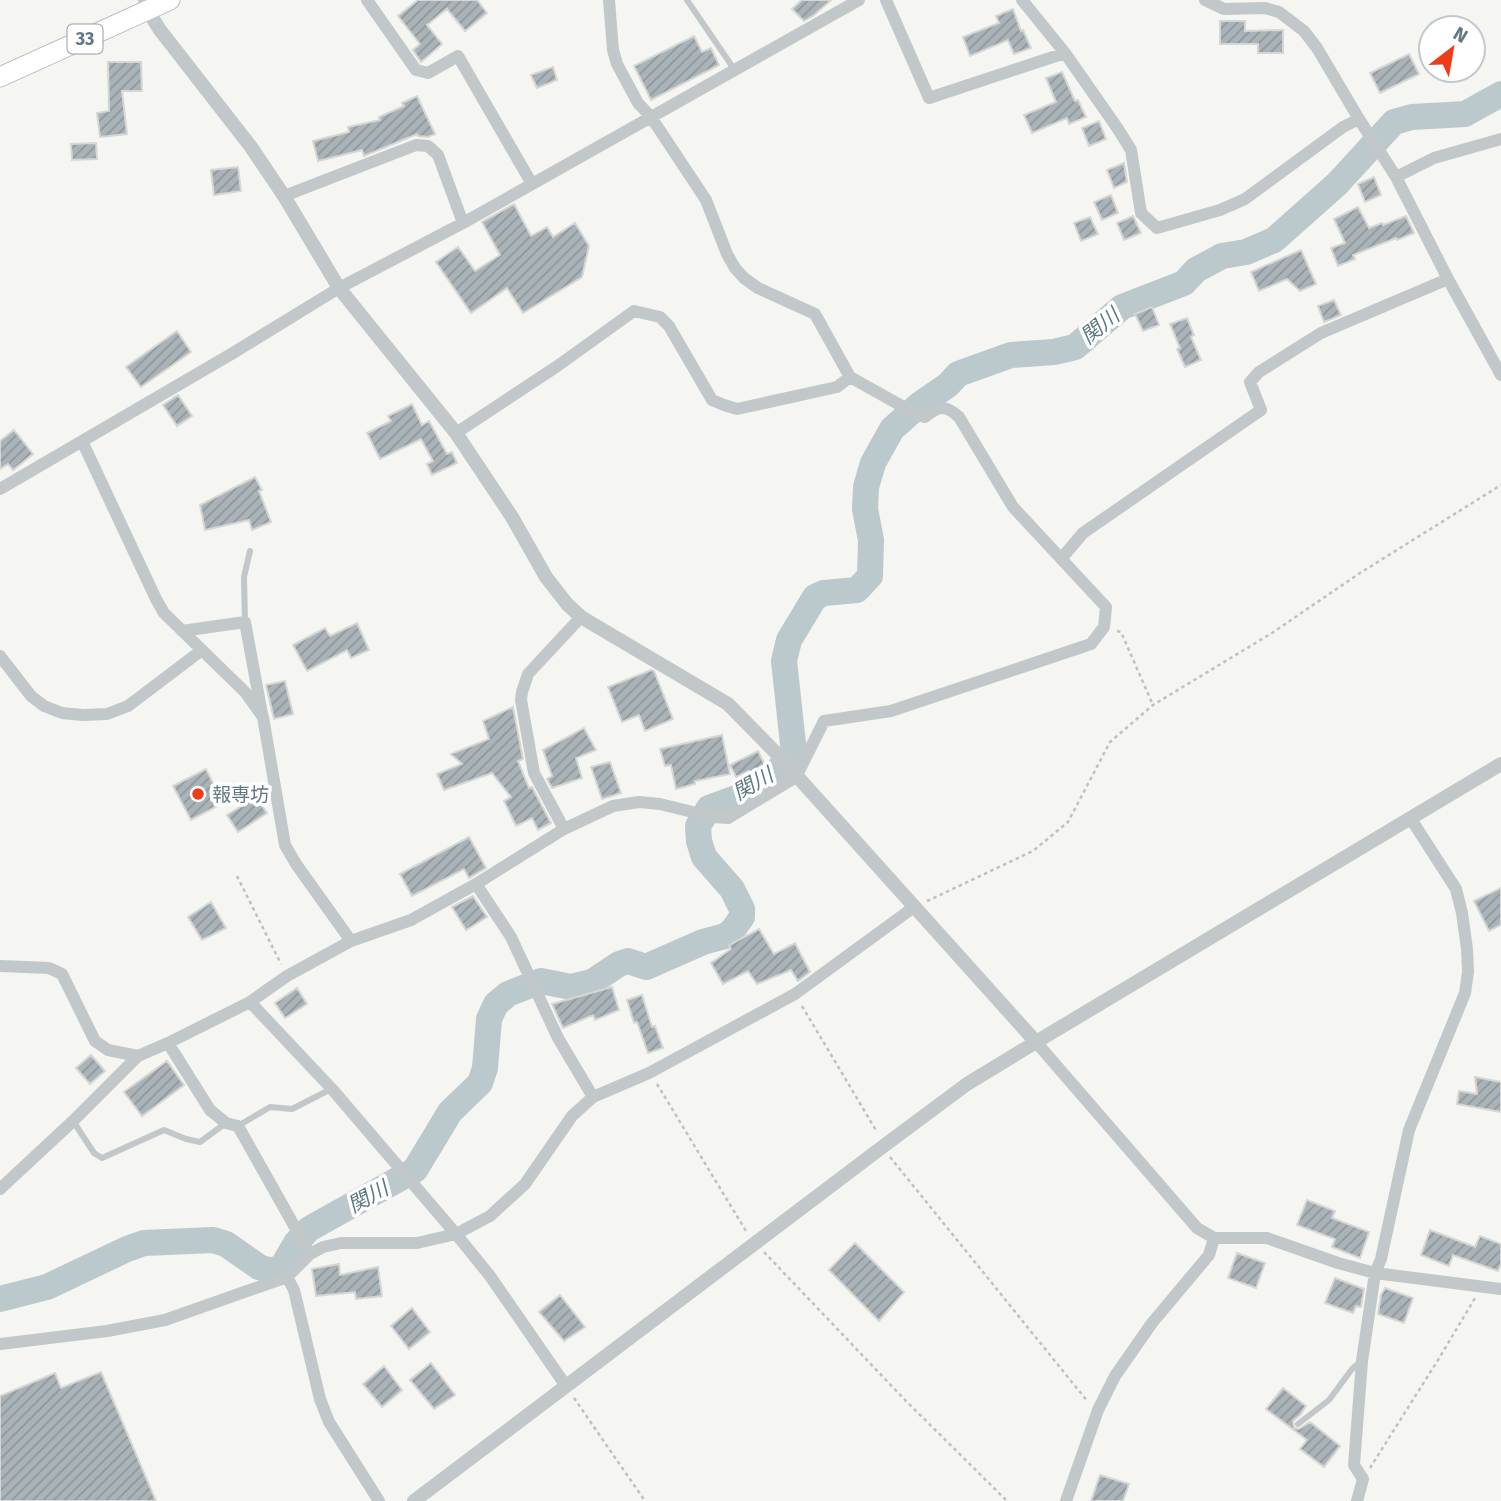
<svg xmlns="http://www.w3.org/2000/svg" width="1501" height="1501" font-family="'Fira Sans','Noto Sans JP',sans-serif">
<defs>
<pattern id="building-hatch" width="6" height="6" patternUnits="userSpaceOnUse" patternTransform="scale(1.75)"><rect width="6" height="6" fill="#aab4b8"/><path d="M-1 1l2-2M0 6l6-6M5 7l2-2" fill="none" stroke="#8e979b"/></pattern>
</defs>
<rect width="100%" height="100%" fill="#f5f5f1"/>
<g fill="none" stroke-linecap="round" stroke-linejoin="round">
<!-- river -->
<path stroke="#bbc8cc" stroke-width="26" d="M0,1299L47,1287L127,1249L144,1243L213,1240L226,1244L259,1267L271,1271L282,1267L296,1243L309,1229L415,1170L450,1112L480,1083L485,1068L489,1019L496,1004L508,994L541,981L571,987L592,982L619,964L628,961L646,967L703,942L725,936L732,931L742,917V909L732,889L704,857L699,841L698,826L709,808L739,797L773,775L794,753L784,661L789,640L815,597L824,593L857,590L870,576L871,540L865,509L866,487L873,463L892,429L919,405L948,385L958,374L1011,355L1054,352L1075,347L1122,307L1184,283L1196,270L1222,256L1246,252L1274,240L1337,184L1394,122L1412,117L1465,114L1501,94"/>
</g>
<!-- building -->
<path fill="url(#building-hatch)" stroke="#d6d6d4" stroke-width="2" d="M418,0H477L487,13L465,31L447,9L427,25L442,44L421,62L413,50L420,44L398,16Z
M802,0H831L814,15L804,21L792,9Z
M1013,9L1021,31L1023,30L1031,48L1014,54L1008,40L970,56L963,37L999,23L996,16Z
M1220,21H1245V31L1283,30V53H1258V44H1220Z
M694,36L702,52L711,48L719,65L651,100L634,66Z
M1409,54L1419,74L1380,93L1370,73Z
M108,62H141L142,91H122L127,134L100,137L97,113L109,111Z
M553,67L557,80L537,88L531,75Z
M1062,72L1075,101L1078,100L1086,117L1069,124L1067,118L1032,133L1024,115L1056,102L1046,78Z
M417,96L435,134L428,137L418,136L417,134L364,156L362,150L318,161L313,141L349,132L348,127L380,120L379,117L404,106L402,103Z
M1099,121L1106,139L1089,146L1082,128Z
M96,143L97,159L72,160L71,144Z
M1124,163L1127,182L1114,188L1107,170Z
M238,167L241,191L214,195L211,170Z
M1374,177L1381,195L1365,202L1358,184Z
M1111,195L1118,213L1102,220L1094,202Z
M514,204L531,236L547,227L553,237L575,223L589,246L582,277L523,313L507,288L471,313L436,262L458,247L475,271L500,255L482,222Z
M1358,207L1369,228L1382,223L1383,225L1406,216L1414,233L1397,240L1396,238L1353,255L1355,259L1338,266L1331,248L1345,243L1334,219Z
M1133,216L1141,233L1124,240L1117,223Z
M1090,217L1098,234L1081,241L1074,223Z
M1301,250L1316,284L1300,291L1287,279L1259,291L1251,272Z
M1334,300L1341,315L1324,322L1318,306Z
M1152,307L1159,325L1143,331L1135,314Z
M1187,318L1194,335L1191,337L1201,360L1185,367L1177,349L1180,348L1170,324Z
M177,331L191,352L141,387L126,367Z
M178,395L192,416L177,426L163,405Z
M412,404L422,425L429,421L447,454L452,452L457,463L432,475L427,464L433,461L421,439L380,459L367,433L391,421L388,416Z
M14,430L33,454L13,470L8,464L0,469V441Z
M255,477L262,490L259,491L271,522L252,530L249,520L205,530L200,505Z
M357,623L369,650L351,658L347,650L307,671L293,645L325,628L330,636Z
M651,670L654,671L673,719L645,731L639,715L622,722L608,687Z
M285,681L293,714L274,719L266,685Z
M513,707L523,759L518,761L529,788L532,787L551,823L538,830L532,818L516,826L504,801L511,797L492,773L444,790L437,774L462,764L451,754L489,739L483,721Z
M584,728L596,750L576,758L582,778L552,788L547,779L552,776L543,750Z
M722,735L730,774L695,781V784L676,789L671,765L665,766L660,749Z
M758,751L766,767L753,774L749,771L736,777L730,765Z
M610,762L621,793L602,799L591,767Z
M206,769L223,803L191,820L173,786Z
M256,797L267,813L238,832L227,815Z
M469,837L486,868L469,878L464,869L412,896L400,874Z
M1501,888V925L1489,931L1474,901Z
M473,896L487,917L466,930L452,907Z
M211,902L226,928L202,940L188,917Z
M759,929L774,954L795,943L810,972L798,981L791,970L757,984L748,971L723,984L711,963L731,949L729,945Z
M612,987L619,1010L595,1020L593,1015L563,1028L552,1004Z
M297,988L307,1004L285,1018L275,1003Z
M642,995L652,1027L655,1026L663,1048L648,1053L637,1022L634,1023L627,1000Z
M91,1055L105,1071L90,1084L76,1068Z
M167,1061L184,1085L142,1116L124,1092Z
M1475,1077L1501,1082V1112L1457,1104L1459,1091L1477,1094Z
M1307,1200L1335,1211L1332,1218L1369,1232L1360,1258L1332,1247L1335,1239L1297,1225Z
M1430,1230L1475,1247L1480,1236L1501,1244V1264L1498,1271L1453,1255L1449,1266L1421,1255Z
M855,1243L904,1292L879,1321L829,1270Z
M1237,1253L1265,1263L1256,1288L1228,1278Z
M339,1264L340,1275L378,1267L382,1296L356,1299L355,1292L316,1296L312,1269Z
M1335,1278L1364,1289L1361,1307L1356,1306L1353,1313L1325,1303Z
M1385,1288L1413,1298L1404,1323L1378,1314L1381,1295Z
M560,1295L585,1327L564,1341L539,1312Z
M412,1308L430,1332L409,1349L391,1326Z
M431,1363L455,1395L434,1409L410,1380Z
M384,1366L402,1390L382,1407L363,1384Z
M101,1372L156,1501H0V1396L55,1373L61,1388Z
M1283,1388L1306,1406L1300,1415L1293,1421L1294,1428L1299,1429L1310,1422L1340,1446L1324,1467L1300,1449L1307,1440L1266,1409Z
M1100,1475L1129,1484L1123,1501H1091Z"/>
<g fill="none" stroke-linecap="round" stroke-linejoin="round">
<defs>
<path id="primary" d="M0,77L170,0"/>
</defs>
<!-- primary casing -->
<use href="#primary" stroke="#b5babd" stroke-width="21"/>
<!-- path -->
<path stroke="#bec0c2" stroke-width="2.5" stroke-dasharray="3.5 3.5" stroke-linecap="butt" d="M1117,631L1121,632L1153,705
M237,876L281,964
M927,901L1033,851L1068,822L1110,742L1153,705L1272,633L1360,573L1501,485
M802,1006L877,1132
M657,1084L746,1231
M890,1157L1088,1402
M764,1252L905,1400L1007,1501
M574,1398L645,1501
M1370,1468L1438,1360L1475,1298"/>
<!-- service -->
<path stroke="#c2c7c9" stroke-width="6" d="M687,0L734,69
M245,622L244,577L250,551
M73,1121L94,1153L102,1158L164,1130L186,1139L200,1142L226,1123
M238,1126L270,1107L292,1109L331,1089
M1298,1424L1329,1400L1352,1369L1360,1362"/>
<!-- minor -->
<path stroke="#c2c7c9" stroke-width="12" d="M367,0L416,70L428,73L458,56L532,184
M886,0L929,98L1065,53
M1022,0L1065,53L1118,129L1131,150L1141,213L1157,228L1220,210L1245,199L1343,127L1359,119
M1205,0L1224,9L1265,8L1279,12L1304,31L1317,48L1359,119L1396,177L1448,279L1501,375
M1396,177L1434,158L1501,139
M284,196L416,145L428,146L438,155L463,223
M456,433L556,367L634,311L660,317L669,326L712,400L724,405L737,409L837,387L850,377
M82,441L156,599L164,613L245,692L263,717L285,845L296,864L351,941
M0,489L233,353L339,288L463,223L859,0
M1061,559L1083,533L1261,410L1250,382L1259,372L1321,333L1448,279
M182,631L245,622L262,714
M0,656L31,696L44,706L62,713L83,715L107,714L128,706L202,650
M564,829L534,773L521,700L522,692L528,674L581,617
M476,884L511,937L558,1038L593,1097
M0,966L49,968L62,974L95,1041L108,1050L138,1056
M250,1002L332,1089L456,1234L490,1276L566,1386
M1036,1042L1197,1228L1214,1238H1267L1338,1263L1375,1273L1501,1289
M168,1043L210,1110L226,1123L238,1126L310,1254
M0,1189L73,1121L138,1056L168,1043L250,1002L287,976L351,941L411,920L476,884L564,829L613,806L639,802L660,804L713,817L728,818L796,777L824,721L891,711L1091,644L1104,627L1106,607L1013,507L959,417C946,405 939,405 925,417L918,415L850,377L815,314L758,288L744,278L735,268L727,254L706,200L651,117L638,103L617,64L613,50L609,0
M287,1277L294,1290L320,1399L329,1422L379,1501
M0,1344L107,1331L165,1320L287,1277L310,1254L323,1247L341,1243H417L456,1234L490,1216L525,1184L572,1116L593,1097L649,1073L795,994L914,907
M1066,1501L1098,1410L1115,1376L1152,1323L1209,1255L1214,1238
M1357,1501L1363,1479L1354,1465L1362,1361L1375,1273L1381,1259L1409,1130L1465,993L1468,972L1467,949L1462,913L1456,889L1411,819"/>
<!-- tertiary -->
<path stroke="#c2c7c9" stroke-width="14" d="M145,0L148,11L160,30L251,147L284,196L339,288L456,433L512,517L546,577L567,604L581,617L728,704L778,755L1036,1042
M414,1501L885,1145L967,1084L1036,1042L1501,764"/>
<!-- primary -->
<use href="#primary" stroke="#fff" stroke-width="19"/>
</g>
<!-- markers -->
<circle fill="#ee3b18" stroke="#fff" stroke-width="2.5" cx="198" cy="794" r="7"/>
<g text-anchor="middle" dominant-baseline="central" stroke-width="7" stroke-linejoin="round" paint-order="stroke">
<!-- shield labels -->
<rect fill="#fff" stroke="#91a0a9" stroke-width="2" x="67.5" y="24.5" width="35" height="29" rx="5"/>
<g font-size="18" font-weight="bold" fill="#627784">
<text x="85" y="39">33</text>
</g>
<!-- poi labels -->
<g font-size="19" fill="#627784" stroke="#fff" text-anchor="start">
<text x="212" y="794">報専坊</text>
</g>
<!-- water labels -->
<g font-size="21" font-style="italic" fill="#5e7a81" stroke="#fff">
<text transform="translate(1100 326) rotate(-39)">関川</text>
<text transform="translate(753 784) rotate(-30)">関川</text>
<text transform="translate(368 1197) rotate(-29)">関川</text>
</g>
</g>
<!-- north arrow -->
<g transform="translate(1452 49) rotate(31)"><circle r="33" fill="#ffffff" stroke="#c0c9ce" stroke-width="2"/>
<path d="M0-5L12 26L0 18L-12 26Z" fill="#ee3b18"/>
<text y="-10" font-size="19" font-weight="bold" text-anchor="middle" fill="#627784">N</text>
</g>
</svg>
